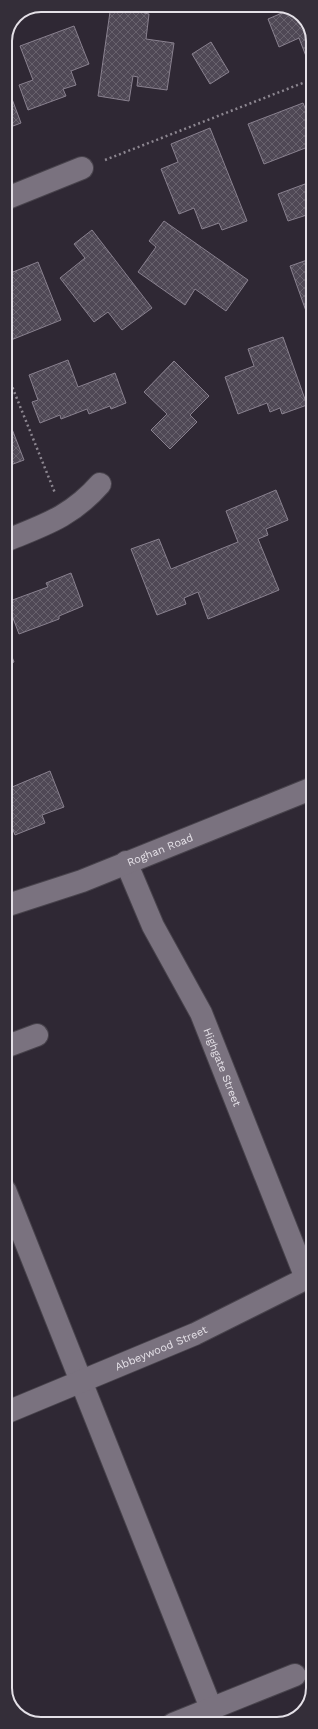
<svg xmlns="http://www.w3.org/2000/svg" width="318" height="1729" font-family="'Work Sans',sans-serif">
<defs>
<pattern id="building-cross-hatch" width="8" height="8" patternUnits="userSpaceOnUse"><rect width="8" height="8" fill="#4f4855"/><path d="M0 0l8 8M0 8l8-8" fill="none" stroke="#68626d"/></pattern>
</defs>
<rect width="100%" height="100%" fill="#2f2834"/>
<!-- building -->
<path fill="url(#building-cross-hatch)" stroke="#89818f" d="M111,5H145L144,13L149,14L146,39L174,43L167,90L137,86L138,77L133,76L129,101L98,96Z
M289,10L291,14L296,12L302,16L313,36V62L309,64L299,38L279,47L268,19Z
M74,26L89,64L71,71L76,85L63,89L66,96L28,110L19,85L33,80L20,46Z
M211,42L229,72L210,84L192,54Z
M5,89L9,100L12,99L21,123L5,129Z
M303,103L313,128V145L264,164L248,124Z
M210,128L247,221L222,230L219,223L202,229L194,208L179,214L161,169L178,162L171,144Z
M313,181V213L288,221L278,194Z
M164,221L248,280L226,311L195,289L185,305L138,272L156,247L149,241Z
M92,230L152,308L122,330L108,312L94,322L60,278L85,258L74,244Z
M5,256H7L13,272L38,262L61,320L11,340L5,326Z
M313,258V308L306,311L290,266Z
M283,337L307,405L282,414L280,408L270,412L267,403L238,414L225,377L254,366L248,349Z
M68,360L78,387L115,373L126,403L111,409L110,406L89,414L87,409L61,419L60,415L40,423L32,402L38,400L29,375Z
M174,361L209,396L190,415L197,422L170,449L151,430L167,414L144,392Z
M5,411L24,460L5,467Z
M276,490L288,520L266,529L268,535L258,539L279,590L208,619L198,592L184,598L186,604L157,615L131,549L159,539L171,569L238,542L226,511Z
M71,573L83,606L59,616V619L19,634L7,602L48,587L46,583Z
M5,639L14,662L5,666Z
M50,771L64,807L42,815L45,823L15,835L5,809V790Z"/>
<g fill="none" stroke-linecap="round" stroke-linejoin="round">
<defs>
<g id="street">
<path d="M5,199L82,168"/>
<path d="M5,541C44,525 71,517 100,484"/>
<path id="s1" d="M126,862L153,926L201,1013L306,1278"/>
<path d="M5,1047L37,1035"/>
<path d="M5,1190L211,1708"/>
<path id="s2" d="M5,1413L195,1334L313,1275"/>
<path d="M173,1724L295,1675"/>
</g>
<g id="secondary">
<path id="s3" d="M5,906L82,881L313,788"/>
</g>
</defs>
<!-- street casing -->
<use href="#street" stroke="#48434c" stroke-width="24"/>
<!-- secondary casing -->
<use href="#secondary" stroke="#48434c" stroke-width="24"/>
<!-- path -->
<path stroke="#8c8690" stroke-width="2.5" stroke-dasharray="2 3" stroke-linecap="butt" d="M105,160L313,79
M5,369L55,493"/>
<!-- street -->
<use href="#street" stroke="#7a727f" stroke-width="22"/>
<!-- secondary -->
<use href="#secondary" stroke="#7a727f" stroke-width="22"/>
</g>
<g text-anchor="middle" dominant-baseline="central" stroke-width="4" stroke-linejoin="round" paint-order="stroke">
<!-- street labels -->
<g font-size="11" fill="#e4e0e7" stroke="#251f2a">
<text stroke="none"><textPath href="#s3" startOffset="165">Roghan Road</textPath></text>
<text stroke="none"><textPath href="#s1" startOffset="227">Highgate Street</textPath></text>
<text stroke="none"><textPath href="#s2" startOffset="169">Abbeywood Street</textPath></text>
</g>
</g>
<!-- crop -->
<path d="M0 0H318V1729H0ZM41 12H277A29 29 0 0 1 306 41V1688A29 29 0 0 1 277 1717H41A29 29 0 0 1 12 1688V41A29 29 0 0 1 41 12Z" fill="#342e39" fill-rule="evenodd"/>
<path fill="none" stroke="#e4e0e7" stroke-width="2" d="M41 12H277A29 29 0 0 1 306 41V1688A29 29 0 0 1 277 1717H41A29 29 0 0 1 12 1688V41A29 29 0 0 1 41 12Z"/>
</svg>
